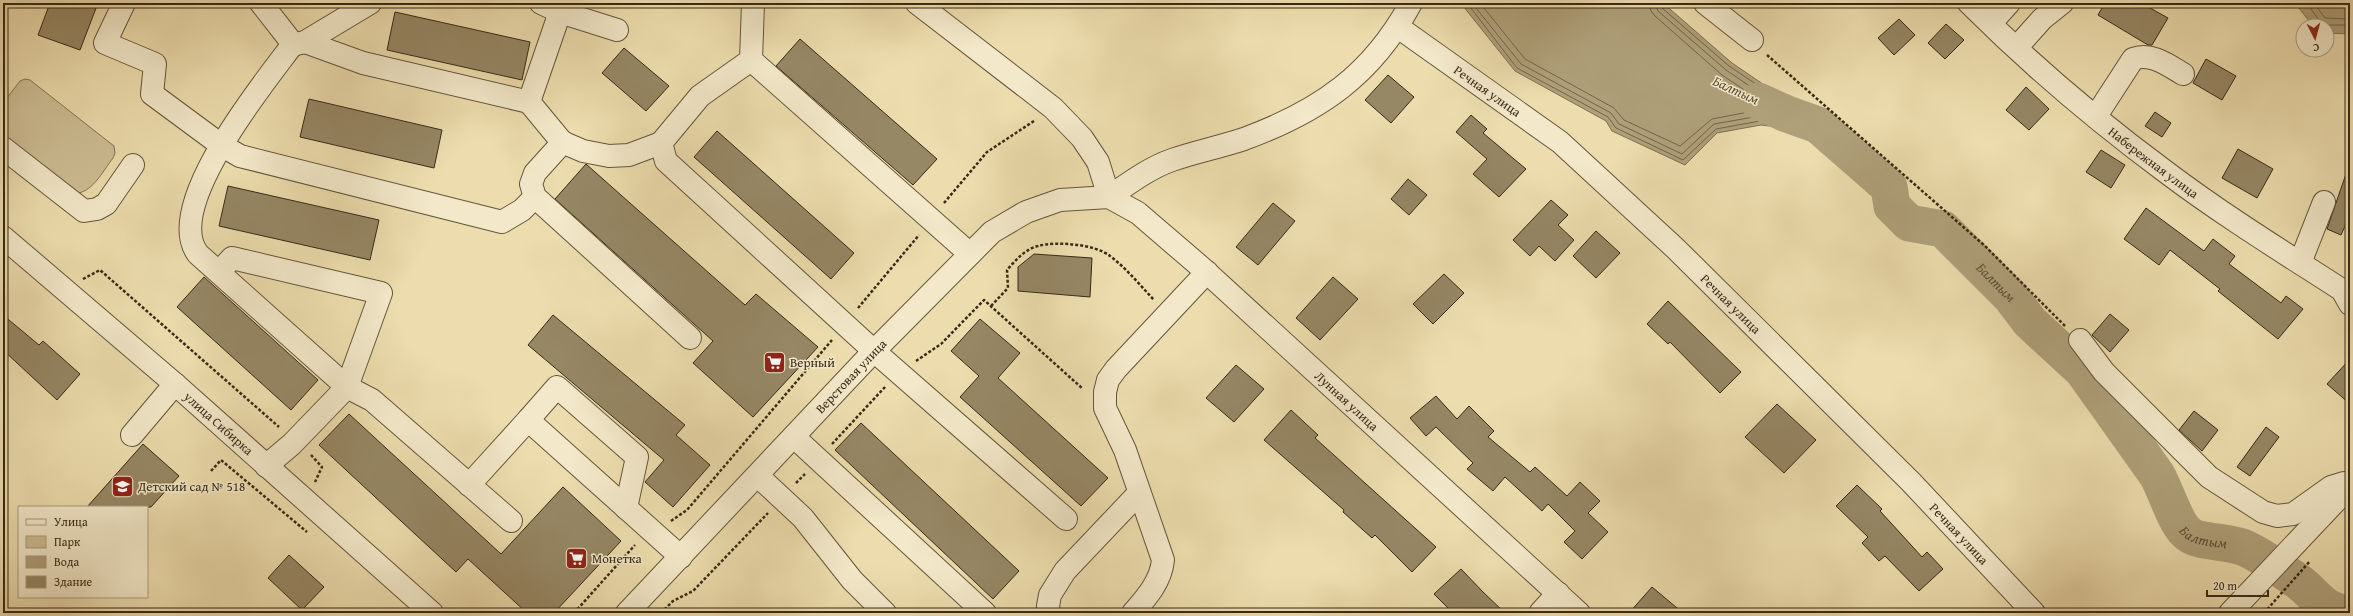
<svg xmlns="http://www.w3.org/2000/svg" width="2353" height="616" font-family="'Gentium Book Plus',serif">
<rect width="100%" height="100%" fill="#edddae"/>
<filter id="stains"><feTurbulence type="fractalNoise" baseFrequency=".005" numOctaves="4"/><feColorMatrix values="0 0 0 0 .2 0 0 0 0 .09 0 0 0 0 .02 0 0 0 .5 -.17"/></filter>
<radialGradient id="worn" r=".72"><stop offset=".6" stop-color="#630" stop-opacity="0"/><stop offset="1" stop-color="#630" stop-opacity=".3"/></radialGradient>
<!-- green -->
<path fill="#cebe94" stroke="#827455" d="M25,79L30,80L114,146L115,153L113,158C103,171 91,195 74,193L3,137V103L20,81Z"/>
<!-- water -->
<path fill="#afa07a" stroke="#7f7052" d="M1463,3H1663L1732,63L1807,114L1803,130L1761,125L1717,133L1685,165L1612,131L1606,121L1515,71L1463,6Z
M2295,3H2350V34L2327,33V26H2313Z"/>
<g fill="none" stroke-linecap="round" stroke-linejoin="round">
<!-- shore -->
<path stroke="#736448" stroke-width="1" d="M1467,3L1517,68L1608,117L1616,128L1683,160L1716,129L1760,121L1800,125L1802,115L1729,66L1662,8L1660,3
M1472,3L1521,64L1611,113L1619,124L1682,154L1714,124L1760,116L1796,120L1795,117L1726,70L1658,11L1655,3
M1480,3L1525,59L1614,108L1624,120L1680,146L1712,119L1759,110L1772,111L1771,108L1722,75L1655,16L1651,11L1649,3
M2307,3L2322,25H2350
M2314,3L2325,18L2350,19"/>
<!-- river -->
<path stroke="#afa07a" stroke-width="37" id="s1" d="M1758,101L1787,114L1818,125L1889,187L1892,206L1909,223L1943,229L2011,297L2030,322L2083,371L2157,475C2166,491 2175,522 2186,532C2197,544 2229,540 2247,549C2265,558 2282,570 2299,582C2316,595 2318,606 2343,613"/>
</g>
<!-- building -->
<path fill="#968765" stroke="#372916" d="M50,3H98L80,50L38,35Z
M2105,3H2141L2168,18L2152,45H2148L2098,15Z
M395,12L530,42L522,80L387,50Z
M1899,19L1915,35L1894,55L1878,38Z
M1946,24L1964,40L1945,59L1928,43Z
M800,39L937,159L913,185L776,66Z
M624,48L669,86L646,111L602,73Z
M2206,59L2236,76L2222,100L2193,83Z
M1388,75L1414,97L1391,123L1365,100Z
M2026,87L2049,109L2029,130L2006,110Z
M309,99L442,130L434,168L300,137Z
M2155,112L2171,123L2162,137L2145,126Z
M1471,115L1487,129L1483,133L1526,169L1499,197L1473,174L1487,159L1456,132Z
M717,131L854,253L831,279L694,157Z
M2238,149L2273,169L2257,198L2222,178Z
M2101,150L2125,165L2111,188L2086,172Z
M586,164L745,305L756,294L818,347L753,417L693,363L713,341L555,199Z
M2347,171H2350V215L2341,235L2327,229Z
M1408,179L1427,195L1409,215L1391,199Z
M228,186L379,220L370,260L219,226Z
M1551,200L1568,215L1558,225L1574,240L1555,261L1539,246L1530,256L1513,240Z
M1273,203L1295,221L1258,265L1236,247Z
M2146,208L2204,251L2213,239L2235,256L2229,264L2281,303L2286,296L2303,309L2278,339L2218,291L2220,289L2170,250L2159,265L2124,239Z
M1596,231L1620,253L1596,278L1573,256Z
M1034,254L1092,258L1090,297L1018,291V267Z
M1444,274L1464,293L1433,324L1413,304Z
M204,277L318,380L291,410L177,307Z
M1333,277L1358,299L1320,340L1296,318Z
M1668,301L1741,372L1720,393L1670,342L1668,344L1647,324Z
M2110,314L2129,330L2110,352L2092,335Z
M3,315L39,345L43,341L80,374L57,400L3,350Z
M553,315L685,425L676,435L710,465L673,507L645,482L664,460L528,345Z
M980,319L1020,353L998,378L1108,478L1081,506L960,397L979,376L951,351Z
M2350,359V404L2327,384Z
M1236,365L1264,389L1234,422L1206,398Z
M1436,396L1457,419L1469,406L1494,431L1488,437L1530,472L1535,467L1567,496L1580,482L1600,501L1588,513L1608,532L1582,559L1564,542L1575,531L1548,504L1542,511L1505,477L1493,491L1467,469L1473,463L1436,427L1426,436L1410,418Z
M1777,404L1816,440L1784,473L1745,437Z
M1291,410L1318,435L1315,438L1436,547L1412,572L1375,535L1372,538L1343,512L1344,510L1264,440Z
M2194,411L2218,430L2202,451L2179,430Z
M349,414L501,554L563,487L621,541L554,613H527L468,559L456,572L319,445Z
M861,423L1019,571L993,599L835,450Z
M2266,427L2279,437L2250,476L2237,467Z
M143,444L179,476L151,507H87Z
M1857,485L1882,509L1880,511L1922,557L1927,552L1943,569L1919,591L1885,556L1879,561L1862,543L1868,537L1836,506Z
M289,555L324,587L302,610L268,578Z
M1461,569L1484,593L1505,613H1453L1434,594Z
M1652,587L1683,613H1629Z"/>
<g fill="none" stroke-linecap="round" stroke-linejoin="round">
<defs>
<g id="minor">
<path d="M124,3L105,43L155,64L152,94L221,145L240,156L502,222L522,210L535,197"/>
<path d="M261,3L293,44C264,83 162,207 198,254L347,387L372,400L511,521"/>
<path d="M541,3L560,12L617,30"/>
<path d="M753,3L751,60L700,96L661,143L666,161L874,351L1066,519"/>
<path d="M917,3L1053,108L1082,138L1098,162L1109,197"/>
<path d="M1705,3L1752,40"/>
<path id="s2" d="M1969,3C2030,64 2097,121 2166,172C2223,215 2283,252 2342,290L2350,304"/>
<path d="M1991,23L2009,3"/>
<path id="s3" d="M1398,27L1560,142L1675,248L1911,482L2034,613"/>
<path d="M305,42L363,63L529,102L562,142L583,151L609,156L629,155L661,143"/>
<path d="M296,44L305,42L370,3"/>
<path d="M2017,47L2042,19L2062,3"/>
<path d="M751,60L970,254"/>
<path d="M529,102L560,12"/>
<path d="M2096,116L2133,59C2151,52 2168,65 2183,74"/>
<path d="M563,142L535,173L531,184L535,197L690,338"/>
<path d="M3,148L84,211L97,209L106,204L133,165"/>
<path id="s4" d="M1109,197L1138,213L1202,268L1579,613"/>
<path d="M1109,197C1128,184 1149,168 1172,160C1195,152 1220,147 1244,139C1320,111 1372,75 1411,3"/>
<path id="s5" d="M3,237L175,384L432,613"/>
<path d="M2300,263L2324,202"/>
<path d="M219,272L232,258L381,293L347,387L292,444L266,466"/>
<path d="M2080,340L2104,372L2209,477L2263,512L2277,516L2293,514L2331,487L2344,483L2350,486"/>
<path d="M528,420L557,387L637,457L626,508"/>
<path d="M132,435L175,384"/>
<path d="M794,437L985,613"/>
<path d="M758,476L803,518L852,580L885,613"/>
<path d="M469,485L528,420L681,557"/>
<path id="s6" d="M627,613L874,351L992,232L1026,212L1060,200L1109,197"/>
<path d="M1049,613L1048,606L1050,595L1065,571L1139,493"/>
<path d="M1133,613C1147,597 1161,581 1163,560L1125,450L1105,408V392L1108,380L1116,369L1207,272"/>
<path d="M1540,613L1558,593"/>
<path d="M2230,613L2350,486"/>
</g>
</defs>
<!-- minor casing -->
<use href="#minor" stroke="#64563c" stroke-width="24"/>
<!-- path -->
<path stroke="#372916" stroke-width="2.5" stroke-dasharray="3 2" stroke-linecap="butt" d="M1767,55L1985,246L2065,326
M944,203L987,152L1034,121
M83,279L100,270L279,427
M991,306L1008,288L1007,270C1015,261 1025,249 1038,246C1056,241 1095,244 1110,256C1126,268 1140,285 1154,300
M858,308L919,235
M916,361L941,344L984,300L1083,389
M832,444L885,387
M311,455L322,467L315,482
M211,471L221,460L307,532
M796,483L805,474
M671,521L687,510L832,340
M574,613L635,545
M661,613L673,601L693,591L768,513
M2264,613L2310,561"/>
<!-- minor -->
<use href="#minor" stroke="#f3e9ca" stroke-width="22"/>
</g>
<!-- icons -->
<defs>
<symbol id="supermarket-square" viewBox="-11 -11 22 22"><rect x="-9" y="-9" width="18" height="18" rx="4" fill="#8f2418" stroke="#f3e9ca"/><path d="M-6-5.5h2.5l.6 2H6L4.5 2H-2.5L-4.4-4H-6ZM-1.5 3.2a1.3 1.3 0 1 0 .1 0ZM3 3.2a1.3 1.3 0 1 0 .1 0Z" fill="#fff"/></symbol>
<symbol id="school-square" viewBox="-11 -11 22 22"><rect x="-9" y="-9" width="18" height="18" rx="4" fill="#8f2418" stroke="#f3e9ca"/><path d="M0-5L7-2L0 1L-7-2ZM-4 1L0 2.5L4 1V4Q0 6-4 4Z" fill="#fff"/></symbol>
</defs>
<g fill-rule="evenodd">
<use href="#supermarket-square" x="762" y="350" width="25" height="25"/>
<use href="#school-square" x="110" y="474" width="25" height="25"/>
<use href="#supermarket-square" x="564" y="546" width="25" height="25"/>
</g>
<g text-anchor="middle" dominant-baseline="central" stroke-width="3" stroke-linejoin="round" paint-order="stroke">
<!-- street labels -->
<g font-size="13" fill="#372916" stroke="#f3e9ca">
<text stroke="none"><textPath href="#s3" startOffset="110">Речная улица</textPath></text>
<text stroke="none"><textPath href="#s2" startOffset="244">Набережная улица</textPath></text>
<text stroke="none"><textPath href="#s3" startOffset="434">Речная улица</textPath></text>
<text stroke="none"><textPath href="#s6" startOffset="326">Верстовая улица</textPath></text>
<text stroke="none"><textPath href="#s4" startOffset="314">Лунная улица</textPath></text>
<text stroke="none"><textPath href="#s5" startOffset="285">улица Сибирка</textPath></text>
<text stroke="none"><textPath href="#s3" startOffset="758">Речная улица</textPath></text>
</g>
<!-- poi labels -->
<g font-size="13" fill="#372916" stroke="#f3e9ca" text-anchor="start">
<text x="790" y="362">Верный</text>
<text x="138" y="486">Детский сад № 518</text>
<text x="592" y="558">Монетка</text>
</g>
<!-- water labels -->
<g font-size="14" font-style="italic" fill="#5b4d34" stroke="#f3e9ca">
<text transform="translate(1736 90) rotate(25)">Балтым</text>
<text stroke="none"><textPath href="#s1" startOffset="312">Балтым</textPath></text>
<text stroke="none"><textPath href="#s1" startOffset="647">Балтым</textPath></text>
</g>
</g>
<!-- margin -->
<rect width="2353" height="616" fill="none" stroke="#edddae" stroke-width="16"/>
<rect x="4" y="4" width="2345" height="608" fill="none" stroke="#372916" stroke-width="2"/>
<rect x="8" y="8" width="2337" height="600" fill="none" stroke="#372916"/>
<!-- legend -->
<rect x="18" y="506" width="130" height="92" fill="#f3e9ca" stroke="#a89c82"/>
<rect x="26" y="519" width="20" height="6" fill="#f3e9ca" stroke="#a89c82"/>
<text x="54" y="526" font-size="12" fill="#372916">Улица</text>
<rect x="26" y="536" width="20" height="12" fill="#cebe94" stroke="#a89c82"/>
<text x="54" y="546" font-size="12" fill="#372916">Парк</text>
<rect x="26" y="556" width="20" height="12" fill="#afa07a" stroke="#a89c82"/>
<text x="54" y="566" font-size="12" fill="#372916">Вода</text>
<rect x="26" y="576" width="20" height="12" fill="#968765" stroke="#a89c82"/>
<text x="54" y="586" font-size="12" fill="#372916">Здание</text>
<!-- north arrow -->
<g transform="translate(2315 38) rotate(174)"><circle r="19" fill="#f3e9ca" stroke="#a89c82"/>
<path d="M0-3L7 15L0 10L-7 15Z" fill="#8f2418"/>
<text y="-6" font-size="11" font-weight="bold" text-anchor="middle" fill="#372916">С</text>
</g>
<!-- scale -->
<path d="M2207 590v6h61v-6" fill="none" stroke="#372916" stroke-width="2"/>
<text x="2213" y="590" font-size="12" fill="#372916" stroke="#f3e9ca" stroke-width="3" paint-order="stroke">20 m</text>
<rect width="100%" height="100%" filter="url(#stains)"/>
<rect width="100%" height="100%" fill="url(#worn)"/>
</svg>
